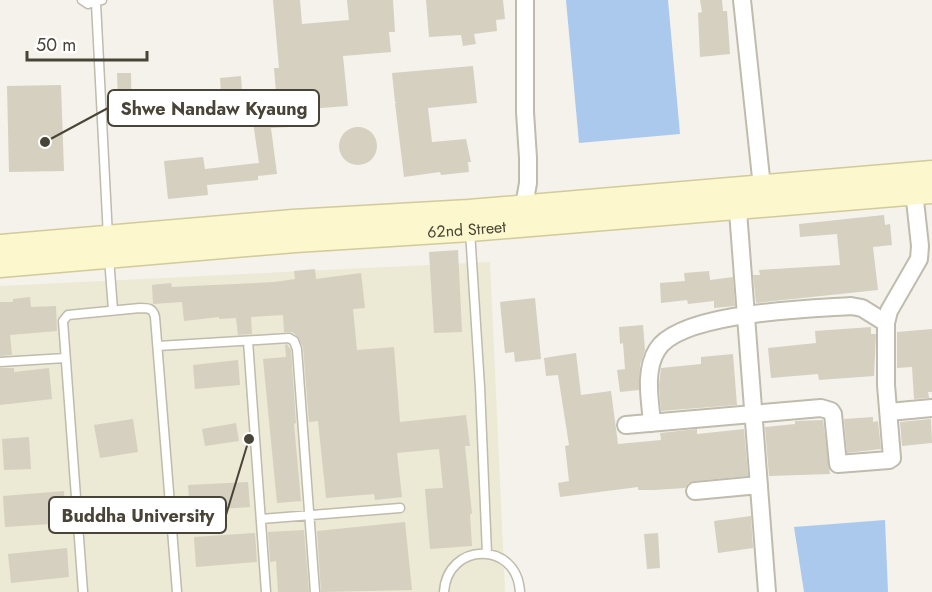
<svg xmlns="http://www.w3.org/2000/svg" width="932" height="592" font-family="Jost,sans-serif">
<rect width="100%" height="100%" fill="#f4f2ea"/>
<!-- education -->
<path fill="#ece9d5" d="M490,262L505,592H0V286Z"/>
<!-- water -->
<path fill="#aac9ed" d="M566,0H668L680,134L579,143Z
M885,520L888,592H804L794,527Z"/>
<!-- building -->
<path fill="#d5d0c0" d="M273,0H300L302,24L349,20L347,0H393L395,32H389L391,52L343,56L348,106L307,109L308,126L271,128L277,174L258,176V180L207,185L208,195L168,199L164,161L203,157L205,169L259,163L249,95L276,93L274,68H279Z
M426,0H503L505,19L496,20L497,31L474,34L476,44L463,46L461,35L429,37Z
M700,0H722L723,11H727L730,54L700,57L698,13L702,12Z
M473,66L477,103L428,108L432,142L466,139L471,162H468L469,172L441,175L440,172L404,177L395,103L397,102H395L392,73Z
M117,73H131L132,126L119,127Z
M241,76L242,92L221,93L220,78Z
M61,85L64,171L9,172L7,86Z
M339 146a19 19 0 1 1 38 0a19 19 0 1 1-38 0Z
M884,215L885,225L890,224L892,245L873,247L878,290L756,303L753,275H760L759,270L840,265L837,234L800,237L799,224Z
M458,250L462,332L434,333L429,252Z
M315,269L316,279L361,273L365,308L353,309L357,350L394,347L400,422L466,415L470,446H465L472,514H470L472,546L430,549L425,489L443,488L439,449L397,453L402,497L375,500L374,494L326,498L318,421L309,422L303,347L297,336L292,332H284L283,315L251,317L252,334L238,335L236,318L219,319V317L184,321L182,302L153,304L152,285L171,283L172,287L274,282L295,279L294,271Z
M709,271L710,280L733,277L735,306L714,308V301L688,304L687,300L661,303L660,283L685,281L684,273Z
M30,297L31,307L56,306L57,331L10,335L12,355L0,356V302H13V299Z
M535,298L541,359L515,362L514,352L505,353L500,302Z
M643,325L645,350L640,365L639,390L620,392L617,370L625,369L623,343L620,344L619,327Z
M871,327V334H876L874,376L819,380L818,374L771,378L768,348L816,343L815,331Z
M932,329V392H928L929,398L914,399L912,367L897,368V332Z
M287,344L291,350L296,423L294,424L301,501L277,503L263,359L286,357L285,345Z
M576,353L581,395L611,391L618,444L661,440L660,433L697,429V434L744,429L748,476L694,481L688,483L685,488L654,490H638V487L560,497L558,483L569,481L565,446L569,445L558,375L546,376L544,358Z
M733,354L737,405L661,411L659,385L661,368L701,364V357Z
M238,360L240,385L195,389L193,365Z
M0,368H14V372L49,368L52,399L0,405Z
M873,417V422L878,421L881,449L847,453L844,419Z
M133,419L138,452L100,458L94,425Z
M931,419L932,443L902,446L900,422Z
M823,420L830,474L769,476L765,427L795,424V421Z
M236,423L239,441L205,446L202,429Z
M29,437L31,469L4,470L2,439Z
M248,482L250,507L190,511L188,485Z
M64,491L66,523L5,527L3,496Z
M751,516L753,548L718,553L714,521Z
M405,522L412,590L321,592L317,531Z
M304,530L309,592H278L276,561L270,562L268,532Z
M255,533L257,562L196,567L194,537Z
M658,533L660,568L647,569L644,534Z
M67,548L69,577L11,583L8,554Z"/>
<g fill="none" stroke-linecap="round" stroke-linejoin="round">
<defs>
<path id="service" d="M82,0L88,4L102,0
M96,3L108,237
M470,231L480,387L487,554
M109,258L113,310
M248,341L266,592
M158,346L289,338L294,341L297,349L315,592
M0,362L65,358
M261,519L400,508
M83,592L63,321L68,315L140,308C148,308 153,308 155,317L177,592
M444,592C447,542 517,540 520,592"/>
<path id="minor" d="M742,0L762,187
M737,198L767,592
M525,217L524,206L528,183V158L525,112V0
M889,412L932,408
M652,423C650,399 644,371 657,350C680,312 809,309 851,306L862,308L886,323
M626,425L821,408L831,411L833,414L838,464L889,460L892,458L886,385V323L889,311L919,259L920,246L913,182
M695,491L759,485"/>
<g id="secondary">
<path d="M0,247L293,222L469,212L932,173"/>
<path id="s1" d="M0,265L295,240L470,229L932,191"/>
</g>
</defs>
<!-- service casing -->
<use href="#service" stroke="#bfbbad" stroke-width="11"/>
<!-- minor casing -->
<use href="#minor" stroke="#bfbbad" stroke-width="20"/>
<!-- secondary casing -->
<use href="#secondary" stroke="#d2ca9b" stroke-width="27"/>
<!-- service -->
<use href="#service" stroke="#fff" stroke-width="8"/>
<!-- minor -->
<use href="#minor" stroke="#fff" stroke-width="16"/>
<!-- secondary -->
<use href="#secondary" stroke="#fcf7cc" stroke-width="24"/>
</g>
<g text-anchor="middle" dominant-baseline="central" stroke-width="4.5" stroke-linejoin="round" paint-order="stroke">
<!-- street labels -->
<g font-size="16" fill="#484438" stroke="#fff">
<text stroke="none"><textPath href="#s1" startOffset="468">62nd Street</textPath></text>
</g>
</g>
<!-- callouts -->
<path fill="none" stroke="#484438" stroke-width="2" d="M45 142L108 108M249 439L226 515"/>
<g fill="#484438" stroke="#fff" stroke-width="2">
<circle cx="45" cy="142" r="6"/>
<circle cx="249" cy="439" r="6"/>
</g>
<g fill="#fff" stroke="#484438" stroke-width="2">
<rect x="108" y="90" width="211" height="36" rx="6"/>
<rect x="49" y="497" width="177" height="36" rx="6"/>
</g>
<g font-size="18" text-anchor="middle" font-weight="bold" fill="#484438">
<text x="214" y="115">Shwe Nandaw Kyaung</text>
<text x="138" y="522">Buddha University</text>
</g>
<!-- scale -->
<path d="M27 51v9h120v-9" fill="none" stroke="#484438" stroke-width="3"/>
<text x="36" y="51" font-size="18" fill="#484438" stroke="#ffffff" stroke-width="4.5" paint-order="stroke">50 m</text>
</svg>
